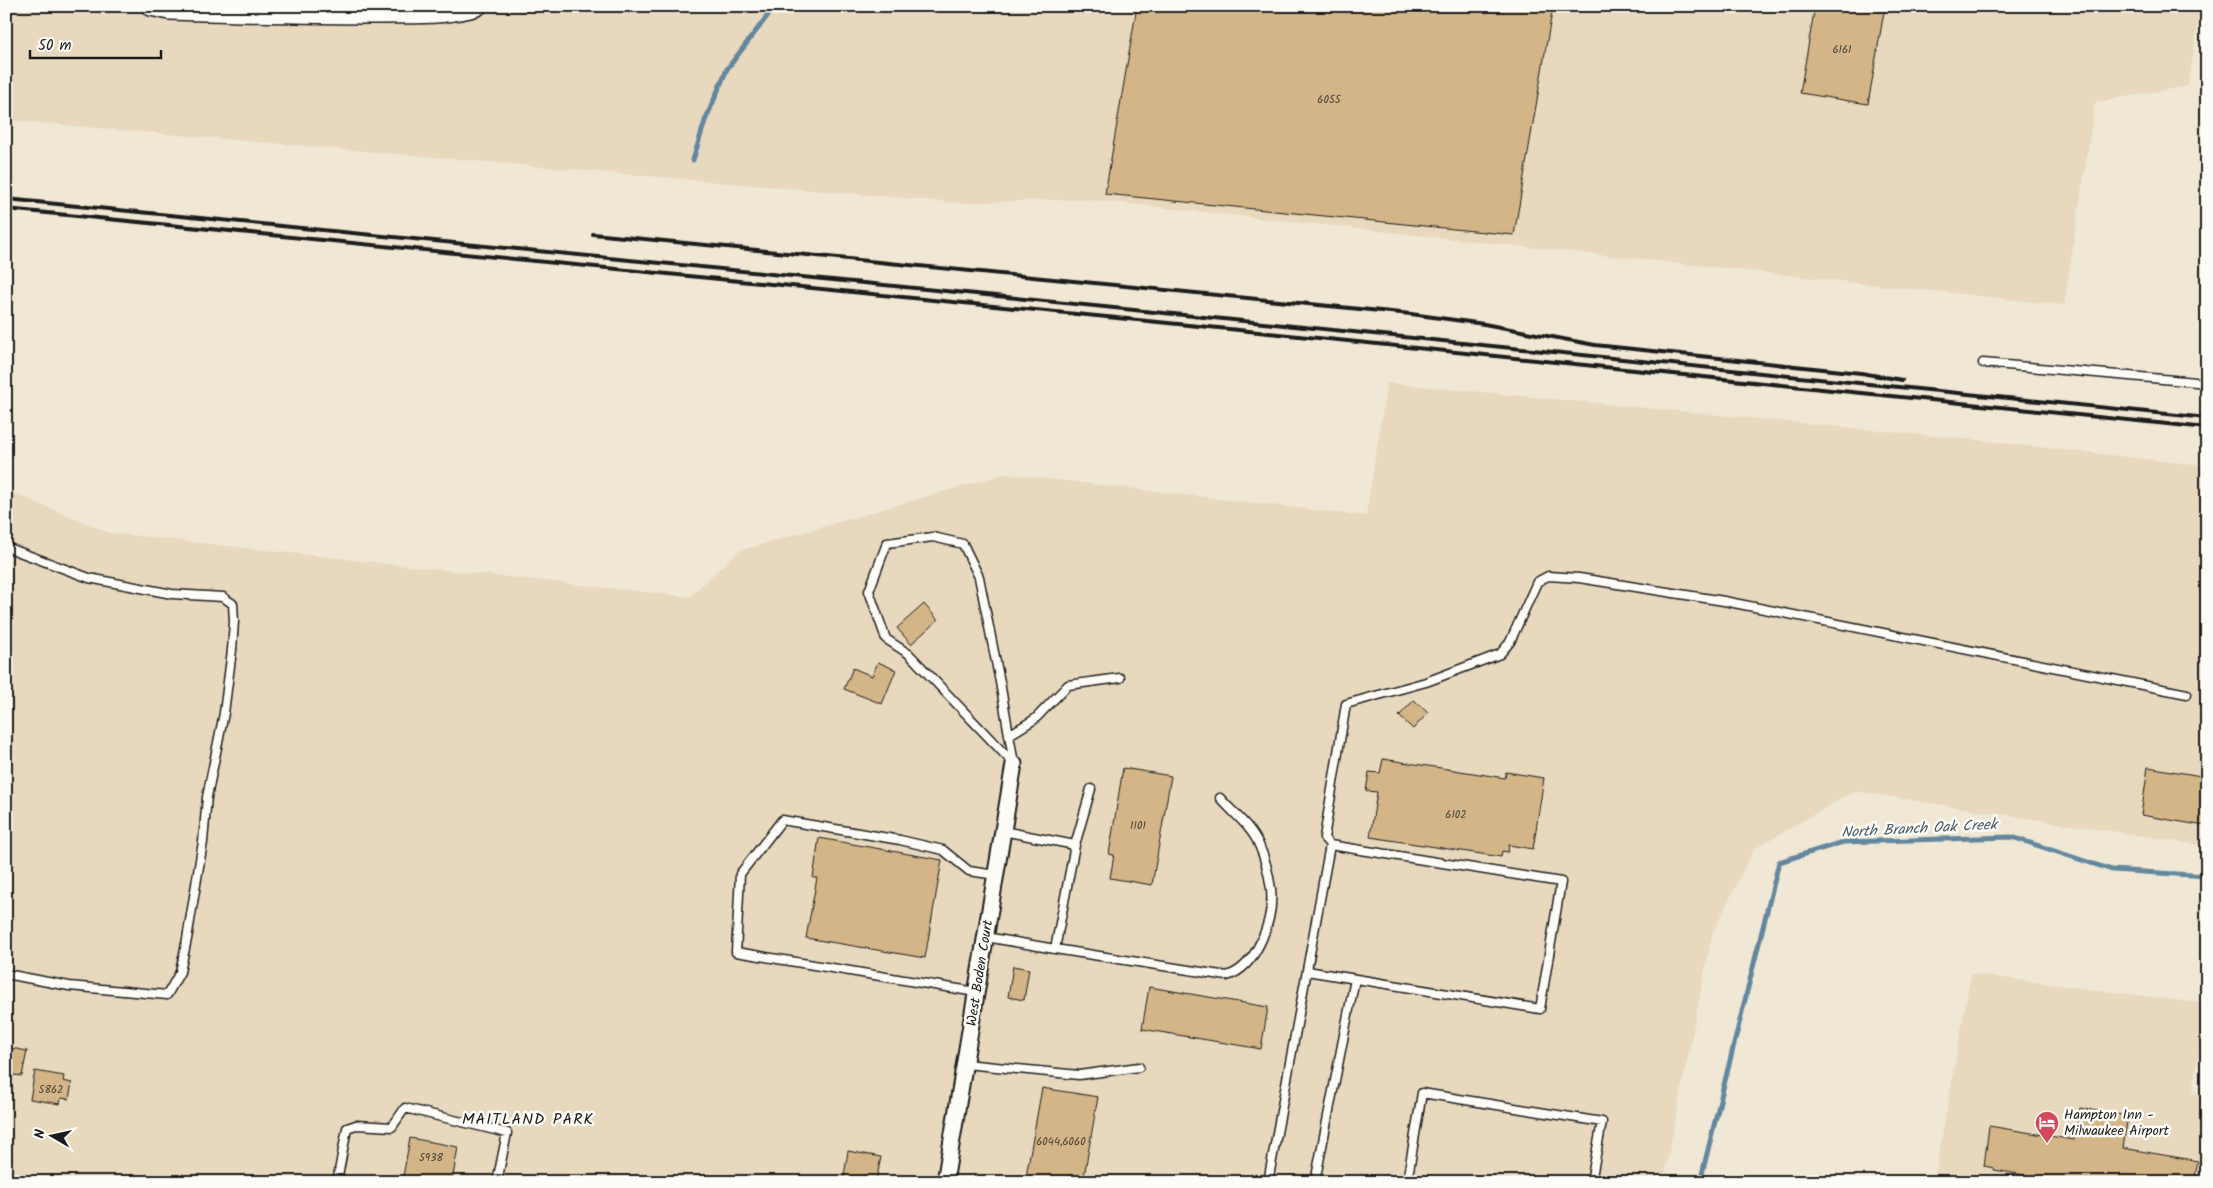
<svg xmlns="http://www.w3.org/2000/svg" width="2213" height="1188" font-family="Kalam,sans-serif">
<rect width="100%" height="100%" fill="#f0e7d5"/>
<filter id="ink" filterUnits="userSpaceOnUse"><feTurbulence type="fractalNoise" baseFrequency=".02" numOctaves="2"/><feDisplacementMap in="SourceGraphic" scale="10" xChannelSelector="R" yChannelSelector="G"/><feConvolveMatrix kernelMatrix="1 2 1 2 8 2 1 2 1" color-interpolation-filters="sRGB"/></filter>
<g filter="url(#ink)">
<!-- built -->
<path fill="#e7d8be" d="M6,6H2201L2188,86L2095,102L2064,305L1083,199L960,203L6,120Z
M1387,383L1976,440L2207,466V846L1854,791L1754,849L1712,934L1663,1182H39L6,1176V490L110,533L689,597L739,551L1005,474L1366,516Z
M1971,974L2206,1004L2192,1093L2207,1096V1182H1934Z"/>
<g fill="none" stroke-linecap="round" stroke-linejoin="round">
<!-- stream -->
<path stroke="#64879e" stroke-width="5" d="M693,160L705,121L727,69L775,6
M1700,1182L1779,862L1843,842L2012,837L2112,870L2207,876"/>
</g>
<!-- building -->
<path fill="#d3b587" stroke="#1c1c1c" d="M1137,6H1553L1514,235L1105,194Z
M1815,6H1885L1868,104L1800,93Z
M924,604L938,620L911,644L897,628Z
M878,662L896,670L882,704L844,689L853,668L872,676Z
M1414,700L1428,713L1413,729L1399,716Z
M1383,759L1505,778L1506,772L1544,778L1533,849L1509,845L1508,852L1502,851L1501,857L1370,837L1377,792L1366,791L1369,772L1380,773Z
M2148,767L2207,777L2205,826L2141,815Z
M1123,768L1171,776L1152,885L1110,878L1114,855L1109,854Z
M819,838L942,860L925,958L806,938L817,878H813Z
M1013,966L1029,969L1024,1000L1008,997Z
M1149,987L1268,1007L1261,1049L1142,1029Z
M6,1047L27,1051L22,1076L6,1074Z
M35,1071L64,1076L63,1081L72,1083L69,1099L61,1098L60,1104L30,1099Z
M1042,1088L1098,1097L1083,1182H1025Z
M2080,1108L2128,1116L2123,1148L2198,1161L2194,1182H2046L2031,1179V1176L1994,1170V1168L1984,1166L1989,1126L2074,1140Z
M410,1138L458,1147L452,1182H402Z
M848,1151L881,1157L876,1182H843Z"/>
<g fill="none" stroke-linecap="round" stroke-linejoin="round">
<defs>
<path id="service" d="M1983,363L2207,383
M933,537L963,544L979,577L1000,682L1014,764L909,654L886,639L869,591L887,543Z
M6,547L89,578L172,594L223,597L233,604L234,621L232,650L224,713L207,797L203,842L187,939L180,972L167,995L69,986L6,974
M1009,735L1035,719L1068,685L1120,678
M1075,845L1091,789
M1330,845L1324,838L1346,704L1426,682L1500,654L1510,642L1537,582L1548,576L1579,578L1724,601L2187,694
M986,937L1055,949L1075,845L1003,831
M1055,949L1227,976C1257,967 1274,919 1271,889C1269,875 1265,858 1259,845C1252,827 1232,812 1220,798
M976,992L736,952L740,874L782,820L900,840L943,850L969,871L996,875
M965,1064L1079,1075L1139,1067
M337,1182L347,1128L356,1125L392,1127L405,1108L507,1133L497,1182
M1268,1182L1330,845L1561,882L1540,1009L1307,971
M1315,1182L1355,979
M1407,1182L1422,1093L1602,1122L1591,1182"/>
<path id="minor" d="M945,1182L1014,764"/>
<path id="tertiary" d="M151,6L169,10C239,12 309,14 378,14C411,13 445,16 477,6"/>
</defs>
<!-- service casing -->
<use href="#service" stroke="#1c1c1c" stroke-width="11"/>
<!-- minor casing -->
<use href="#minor" stroke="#1c1c1c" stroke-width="19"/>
<!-- tertiary casing -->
<use href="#tertiary" stroke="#1c1c1c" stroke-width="22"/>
<!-- service -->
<use href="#service" stroke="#fdfcf7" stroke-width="8"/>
<!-- minor -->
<use href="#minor" stroke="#fdfcf7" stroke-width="15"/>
<!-- tertiary -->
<use href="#tertiary" stroke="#fdfcf7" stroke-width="19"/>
<!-- rail -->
<path stroke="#1c1c1c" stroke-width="4" d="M6,199L966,293L2207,418
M6,209L1229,329L2207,428
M593,234L1411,314L1484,324L1595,345L1861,373L1902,380"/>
</g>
</g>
<!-- icons -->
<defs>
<symbol id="hotel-pin" viewBox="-11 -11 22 30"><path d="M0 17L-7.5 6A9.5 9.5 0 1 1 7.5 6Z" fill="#d1495b" stroke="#fdfcf7"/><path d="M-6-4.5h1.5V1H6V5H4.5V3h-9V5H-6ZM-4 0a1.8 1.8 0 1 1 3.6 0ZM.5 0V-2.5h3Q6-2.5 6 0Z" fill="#fff"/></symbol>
</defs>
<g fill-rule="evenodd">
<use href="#hotel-pin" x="2033" y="1109" width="28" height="38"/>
</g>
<g text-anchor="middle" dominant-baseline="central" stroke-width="5" stroke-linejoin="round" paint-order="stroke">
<!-- number labels -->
<g font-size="11" fill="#4a4237">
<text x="1842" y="50">6161</text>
<text x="1329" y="100">6055</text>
<text x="1456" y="815">6102</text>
<text x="1138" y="826">1101</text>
<text x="51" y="1090">5862</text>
<text x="1061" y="1142">6044,6060</text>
<text x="431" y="1158">5938</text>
</g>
<!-- street labels -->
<g font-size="14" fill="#1c1c1c" stroke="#fdfcf7">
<text transform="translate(980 973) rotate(-81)">West Boden Court</text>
</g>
<!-- poi labels -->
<g font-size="14" fill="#1c1c1c" stroke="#fdfcf7" text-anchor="start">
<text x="2064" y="1115">Hampton Inn -<tspan x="2064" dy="16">Milwaukee Airport</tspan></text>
</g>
<!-- water labels -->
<g font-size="15" font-style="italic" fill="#465a68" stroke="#fdfcf7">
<text transform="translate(1919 829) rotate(-3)">North Branch Oak Creek</text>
</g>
<!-- quarter labels -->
<g font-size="16" letter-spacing="1" fill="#1c1c1c" stroke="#fdfcf7">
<text x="528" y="1119">MAITLAND PARK</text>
</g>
</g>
<!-- margin -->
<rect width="2213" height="1188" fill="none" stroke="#fdfcf7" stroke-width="25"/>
<rect x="12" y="12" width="2188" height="1163" fill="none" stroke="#1c1c1c" stroke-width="2" filter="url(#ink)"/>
<!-- north arrow -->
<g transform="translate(52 1136) rotate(279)" stroke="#fdfcf7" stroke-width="4" paint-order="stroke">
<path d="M0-4L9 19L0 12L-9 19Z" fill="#1c1c1c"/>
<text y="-8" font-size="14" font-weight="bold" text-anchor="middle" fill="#1c1c1c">N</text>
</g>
<!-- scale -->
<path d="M30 50v8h131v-8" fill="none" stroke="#1c1c1c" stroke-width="2.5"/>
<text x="38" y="50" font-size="15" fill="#1c1c1c" stroke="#fdfcf7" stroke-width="4" paint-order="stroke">50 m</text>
</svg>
